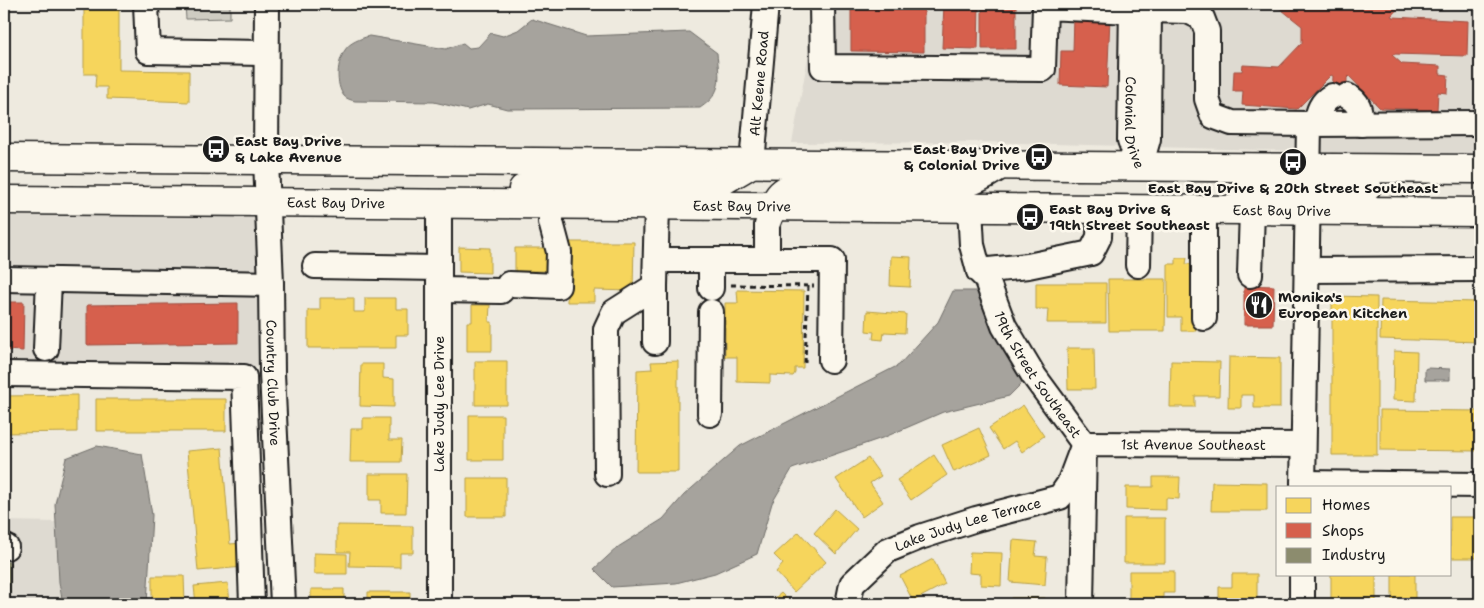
<svg xmlns="http://www.w3.org/2000/svg" width="1484" height="608" font-family="'Shantell Sans',sans-serif">
<rect width="100%" height="100%" fill="#eeeadf"/>
<filter id="ink" filterUnits="userSpaceOnUse"><feTurbulence type="fractalNoise" baseFrequency=".02" numOctaves="2"/><feDisplacementMap in="SourceGraphic" scale="10" xChannelSelector="R" yChannelSelector="G"/><feConvolveMatrix kernelMatrix="1 2 1 2 8 2 1 2 1" color-interpolation-filters="sRGB"/></filter>
<g filter="url(#ink)">
<!-- built -->
<path fill="#dedad1" d="M818,4H1124V146L983,142L792,143Z
M1158,4H1480V156L1155,147Z
M4,210L259,211L264,366L4,367Z
M4,521L56,522L59,582L63,604H4Z"/>
<!-- green -->
<path fill="#ceccc2" stroke="#75746f" d="M185,4H230V18L186,19Z"/>
<!-- water -->
<path fill="#a6a39d" stroke="#6f6d69" d="M532,19L586,36L689,32L717,53C719,78 724,92 700,108L507,109L488,104L468,110L434,102L355,101C351,100 347,99 344,96C335,84 337,62 345,50C350,42 360,39 369,36L446,49L463,43L469,48L478,47L491,33L503,36L518,30Z
M953,291H977L986,302L1026,379L1009,396L943,412L885,437L792,469L772,503L757,554L715,573L676,583L612,587L594,569L618,547L663,519L684,495L740,446L899,365L938,322Z
M1427,368L1450,369V380H1425V369Z
M97,446L142,454L152,515L147,604H63L59,582L55,504L66,458Z"/>
<!-- homes -->
<path fill="#f6d55c" stroke="#b59e49" d="M84,4H119V70L189,71V102L107,99V87H95L96,74H84Z
M567,242H634L633,291L594,290V302H567Z
M459,247L490,248V273L459,272Z
M515,248H555V271H515Z
M891,256L911,257L910,287L890,286Z
M1176,258H1187L1186,264H1196V331H1181V317H1168V264H1176Z
M1108,279H1166L1165,331H1109Z
M1036,283H1106V323H1047L1048,309H1036Z
M737,290L804,291L803,368H795V373L793,376L770,375V383L737,382V357H725V303H738Z
M1332,296L1377,297V455H1332Z
M320,298H354V312H365V298H396V309H408V335H396V348H308V310H320Z
M1381,300L1480,302V342L1380,339Z
M472,305H490L489,322H492V351H467V322H472Z
M867,311L906,314L905,333L884,332L883,340L873,339L874,332L866,331Z
M1067,348H1094L1095,389H1068Z
M1394,351L1417,352L1416,401L1393,400Z
M1229,357L1280,358V408H1254V395H1241V408H1228Z
M475,361H507V405H475Z
M678,361V472H636L637,370L652,369L651,362Z
M1171,361L1220,362L1219,396H1195V407H1170Z
M361,364H383V378L394,379V407L360,406Z
M77,395V432L4,433V396Z
M96,399H226V431H96Z
M1023,405L1044,436L1022,452L1015,441L1003,449L989,428Z
M1380,410L1480,411V451L1380,450Z
M469,415H503V460H469Z
M363,418H389V440H402L401,462H350L351,429H363Z
M979,428L991,455L954,472L942,445Z
M222,448L230,544L242,543L244,567L198,571L187,451Z
M934,455L947,475L911,500L897,480Z
M868,458L881,476L870,483L883,502L862,517L836,479Z
M369,474H407L406,513H381V500H369Z
M1153,477H1180L1179,499L1166,498V510L1126,509V487H1153Z
M467,478H506V517H467Z
M1212,482L1267,483V511H1211Z
M835,509L857,529L836,554L814,533Z
M1450,517H1480V558H1450Z
M1124,518H1165V563H1124Z
M337,525L413,526V553H400V567L349,566L350,552H337Z
M799,532L826,562L794,592L776,572L783,564L774,555Z
M1013,540L1037,542L1035,556L1047,557L1045,585L1010,582Z
M970,552L1002,553L1001,586L981,585V574L969,573Z
M314,553L347,554V574H314Z
M933,559L945,584L913,601L900,576Z
M1129,571H1174V593H1163V604H1129Z
M1232,574H1257V604H1219V587H1232Z
M1331,574H1376V604H1331Z
M1392,574H1415V604H1392Z
M152,576H184L185,604H152Z
M228,583L230,604H196L194,586Z
M311,589H344V604H311Z
M368,592H410V604H368Z
M781,593L792,604H768Z
M1011,598H1045V604H1011Z"/>
<!-- shops -->
<path fill="#d6604d" stroke="#9e4c3e" d="M851,4H924V52L851,51Z
M944,4H979L978,49L942,48Z
M982,4H1016V49H982Z
M1243,4H1443V6L1401,5L1391,16L1393,17L1468,21L1467,56L1393,54L1392,55L1402,64L1440,66V74L1448,75L1447,93L1438,92L1437,110L1380,108L1349,76L1347,78V102H1332L1333,76L1331,75L1297,109L1242,105L1243,91H1233L1234,71H1242L1243,65L1279,67L1302,43V26L1277,6Z
M1074,17L1110,18L1107,87L1060,85L1061,51H1073Z
M1244,285L1274,286L1273,325H1244Z
M4,302H24L23,351L4,350Z
M238,303V343L87,345V305Z"/>
<!-- industry -->
<path fill="#8c8c6e" stroke="#6a6a55" d="M4,562H10V604H4Z"/>
<g fill="none" stroke-linecap="round" stroke-linejoin="round">
<defs>
<g id="minor">
<path d="M146,4L148,51L266,53"/>
<path id="s1" d="M267,4L266,160L271,284L272,373L283,604"/>
<path d="M822,4L823,67L1043,69L1045,7L1132,11"/>
<path id="s2" d="M1132,4L1130,140L1140,167"/>
<path d="M1149,10L1188,11L1202,18L1207,31V99L1213,116L1232,123L1309,124"/>
<path d="M1347,96C1360,102 1360,111 1361,124"/>
<path d="M1316,124C1318,111 1321,102 1332,96"/>
<path id="s3" d="M752,163L766,4"/>
<path d="M1140,167L1148,139L1149,4"/>
<path d="M439,203V604"/>
<path id="s4" d="M970,208L972,245L979,271L986,278L1004,326L1034,376L1084,444L1081,604"/>
<path d="M656,260H832L831,360"/>
<path d="M767,260V225L775,206"/>
<path d="M1138,265L1139,209"/>
<path d="M315,266L439,268"/>
<path d="M1307,270L1480,269"/>
<path d="M979,271L1028,266L1091,253L1099,237L1100,209"/>
<path d="M1250,275L1252,209"/>
<path d="M4,279L271,284"/>
<path d="M509,284L558,286L559,252L551,222V204"/>
<path d="M655,286V342"/>
<path d="M711,288V260"/>
<path d="M439,290L501,291"/>
<path d="M1204,318V209"/>
<path d="M46,349L49,280"/>
<path d="M4,374L244,377L252,604"/>
<path d="M710,414L711,312"/>
<path d="M607,474L606,329L614,312L655,286L657,205"/>
<path d="M1303,483L1480,485"/>
<path d="M1303,487L1309,124L1480,123"/>
<path d="M4,547H6"/>
<path id="s5" d="M848,604L852,584L888,550L920,537L976,519L1060,497L1069,484L1084,444L1303,445"/>
<path d="M1302,604V574"/>
</g>
<g id="major">
<path d="M4,158L1480,169"/>
<path d="M523,189L583,182H714L724,180L746,167"/>
<path d="M1244,191C1278,191 1284,194 1308,168"/>
<path id="s6" d="M4,200L1480,212"/>
<path d="M775,206C779,186 797,187 814,185L935,188C963,185 972,183 996,168"/>
<path d="M1307,209C1311,205 1312,199 1315,195C1326,181 1352,186 1367,186"/>
</g>
</defs>
<!-- minor casing -->
<use href="#minor" stroke="#1c1c1c" stroke-width="28"/>
<!-- major casing -->
<use href="#major" stroke="#1c1c1c" stroke-width="31"/>
<!-- path -->
<path stroke="#1c1c1c" stroke-width="3" stroke-dasharray="5 4" stroke-linecap="butt" d="M731,285L814,286
M805,363L808,286"/>
<!-- minor -->
<use href="#minor" stroke="#fbf7ec" stroke-width="24"/>
<!-- major -->
<use href="#major" stroke="#fbf7ec" stroke-width="28"/>
</g>
</g>
<!-- icons -->
<defs>
<symbol id="bus-disc" viewBox="-11 -11 22 22"><circle r="9.5" fill="#1c1c1c" stroke="#fbf7ec"/><path d="M-5-6H5V4H4V6H2V4H-2V6H-4V4H-5ZM-3.5-4V0h7V-4ZM-3.5 1.2v1.5H-2V1.2ZM2 1.2v1.5H3.5V1.2Z" fill="#fff"/></symbol>
<symbol id="restaurant-disc" viewBox="-11 -11 22 22"><circle r="9.5" fill="#1c1c1c" stroke="#fbf7ec"/><path d="M-5-6h1v4h1v-4h1v4h1v-4h1v5L-1.5 .5V6h-2V.5L-5-1ZM5-6V6H3V1.5H1.5Q1.5-4 5-6Z" fill="#fff"/></symbol>
</defs>
<g fill-rule="evenodd">
<use href="#bus-disc" x="200" y="133" width="32" height="32"/>
<use href="#bus-disc" x="1023" y="141" width="32" height="32"/>
<use href="#bus-disc" x="1277" y="146" width="32" height="32"/>
<use href="#bus-disc" x="1014" y="201" width="32" height="32"/>
<use href="#restaurant-disc" x="1243" y="289" width="32" height="32"/>
</g>
<g text-anchor="middle" dominant-baseline="central" stroke-width="5" stroke-linejoin="round" paint-order="stroke">
<!-- street labels -->
<g font-size="14" fill="#1c1c1c" stroke="#fbf7ec">
<text stroke="none"><textPath href="#s3" startOffset="80">Alt Keene Road</textPath></text>
<text stroke="none"><textPath href="#s2" startOffset="119">Colonial Drive</textPath></text>
<text stroke="none"><textPath href="#s6" startOffset="332">East Bay Drive</textPath></text>
<text stroke="none"><textPath href="#s6" startOffset="738">East Bay Drive</textPath></text>
<text stroke="none"><textPath href="#s6" startOffset="1278">East Bay Drive</textPath></text>
<text stroke="none"><textPath href="#s4" startOffset="184">19th Street Southeast</textPath></text>
<text stroke="none"><textPath href="#s1" startOffset="379">Country Club Drive</textPath></text>
<text transform="translate(439 404) rotate(-90)">Lake Judy Lee Drive</text>
<text stroke="none"><textPath href="#s5" startOffset="418">1st Avenue Southeast</textPath></text>
<text stroke="none"><textPath href="#s5" startOffset="154">Lake Judy Lee Terrace</textPath></text>
</g>
<!-- poi labels -->
<g font-size="14" font-weight="bold" fill="#1c1c1c" stroke="#fbf7ec" text-anchor="start">
<text x="235" y="141">East Bay Drive<tspan x="235" dy="16">&amp; Lake Avenue</tspan></text>
<text x="1020" y="149" text-anchor="end">East Bay Drive<tspan x="1020" dy="16">&amp; Colonial Drive</tspan></text>
<text x="1293" y="188" text-anchor="middle">East Bay Drive &amp; 20th Street Southeast</text>
<text x="1049" y="209">East Bay Drive &amp;<tspan x="1049" dy="16">19th Street Southeast</tspan></text>
<text x="1278" y="297">Monika's<tspan x="1278" dy="16">European Kitchen</tspan></text>
</g>
</g>
<!-- margin -->
<rect width="1484" height="608" fill="none" stroke="#fbf7ec" stroke-width="20"/>
<rect x="10" y="10" width="1464" height="588" fill="none" stroke="#1c1c1c" stroke-width="2" filter="url(#ink)"/>
<!-- legend -->
<rect x="1276" y="486" width="175" height="90" fill="#fbf7ec" stroke="#a29f99"/>
<rect x="1286" y="498" width="25" height="15" fill="#f6d55c" stroke="#a29f99"/>
<text x="1322" y="510" font-size="15" fill="#1c1c1c">Homes</text>
<rect x="1286" y="523" width="25" height="15" fill="#d6604d" stroke="#a29f99"/>
<text x="1322" y="536" font-size="15" fill="#1c1c1c">Shops</text>
<rect x="1286" y="548" width="25" height="15" fill="#8c8c6e" stroke="#a29f99"/>
<text x="1322" y="560" font-size="15" fill="#1c1c1c">Industry</text>
</svg>
